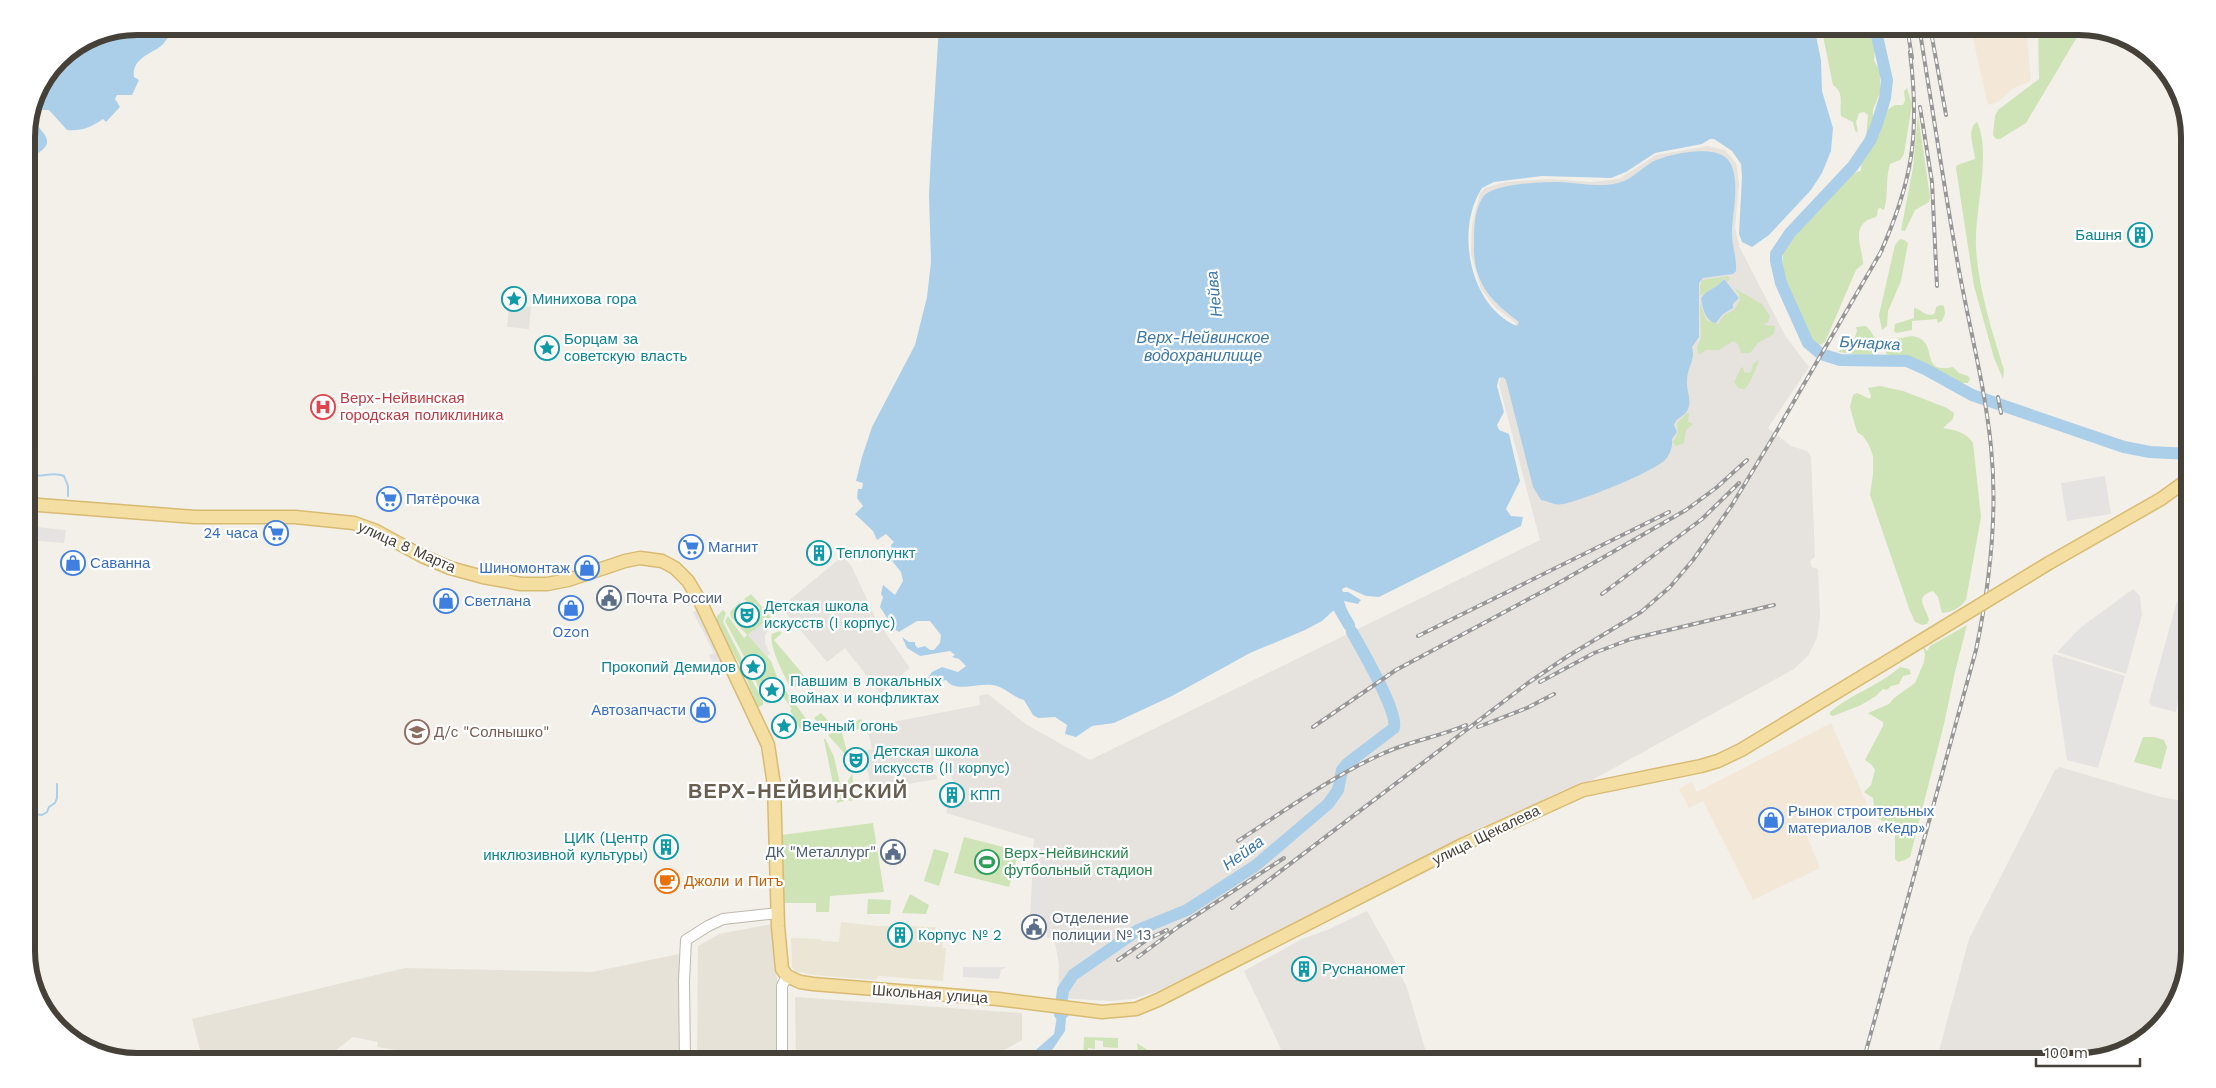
<svg xmlns="http://www.w3.org/2000/svg" width="2216" height="1088" font-family="'Work Sans',sans-serif">
<rect width="100%" height="100%" fill="#f3f0e9"/>
<!-- residential -->
<path fill="#e6e2d8" d="M772,924L778,989V1062H697L698,946L719,934Z
M679,954L682,1062H494L479,1049V1062H415L416,1053L377,1047L378,1042L353,1037L336,1050L312,1056L313,1062H203L192,1019L405,968L592,972Z
M795,997L1022,1013V1040L989,1059L988,1062H796Z"/>
<!-- commercial -->
<path fill="#f3e7d7" d="M1970,26H2026L2031,81L2014,88L1998,102L1988,105Z
M1831,723L1867,804L1805,831L1820,868L1753,900L1703,801L1689,808L1679,789L1692,782L1697,792Z"/>
<!-- industrial -->
<path fill="#e6e2de" d="M1708,146L1725,150L1736,163L1739,183L1735,227L1739,246L1786,337L1809,367L1768,428L1791,446L1807,451L1811,457L1815,557L1810,561L1812,567L1818,569L1820,617L1817,638L1808,656L1794,669L1585,784L1563,790L1156,992L1133,999L1109,1001L1058,998L1059,964L1054,938H1047V920L1030,919L1034,839L946,813L950,800L945,798L947,791H950L954,783L949,772V763L944,757L935,758L926,769L927,774L932,773L937,776V779L872,790L863,752L872,749L867,727L980,705L979,696L988,694L1027,725L1090,760L1540,540L1499,384L1516,323L1495,307L1481,289L1471,254L1472,225L1480,193L1485,188L1505,182L1550,179L1591,182L1619,179L1656,155Z
M509,305L531,307L529,329L507,327Z
M843,556L852,567L877,621L910,668L880,693L845,648L827,662L781,607Z
M2060,767L2161,797L2190,802V951L2178,1000L2140,1043L2079,1062H1936L1969,939L2055,770Z
M1367,911L1393,957L1407,988L1429,1062H1261L1281,1049L1244,971L1302,939L1327,930Z"/>
<!-- education -->
<path fill="#ebe5d5" d="M841,922L878,926H894L898,924L906,926L936,927L934,935H943L942,948H946L943,981L878,976L876,980L814,975L795,971L792,967L791,938L821,939V941L839,942Z"/>
<!-- green -->
<path fill="#cee3b6" d="M1821,26H1860L1867,31L1873,42L1875,50L1874,61L1880,71V92L1873,110V123L1866,138L1868,115L1864,112L1859,113L1856,122L1858,132L1855,131L1853,122L1841,116C1839,104 1845,93 1833,85Z
M2038,26L2083,27L2026,123L2000,139H1996L1993,135L1995,116L1998,110L2039,79Z
M1907,88L1912,104L1904,154L1900,160L1890,164C1885,179 1889,194 1884,210L1880,208L1878,209L1877,216C1873,219 1870,218 1866,221C1852,231 1863,250 1863,264L1856,270L1825,342L1818,346C1808,338 1803,320 1797,309C1767,247 1786,244 1827,198C1838,195 1849,171 1861,171V165L1879,135L1887,110L1895,105H1903L1905,100L1904,91Z
M1918,114L1930,197L1929,202L1915,210L1905,231L1901,230L1913,168Z
M1977,122C1992,152 1974,212 1976,247C1978,288 1992,331 2004,370L2003,379L1994,358L1974,286L1956,168L1957,165L1975,159C1974,146 1966,130 1977,122Z
M1900,239L1904,240L1908,243L1901,281L1888,311L1887,326L1882,330L1879,315L1895,245Z
M1728,276L1730,279L1726,283V279L1723,278L1721,283L1700,296V286L1702,280Z
M1734,288L1762,304L1770,316L1768,322L1763,325L1775,326L1774,334L1758,343L1750,353H1741L1738,344L1733,341L1719,350H1706L1699,355L1697,348L1701,338L1700,303L1706,320L1718,324L1724,315L1734,310L1740,300L1739,294Z
M1941,305L1944,306L1945,314L1942,321L1938,323L1937,319L1912,321V330L1896,333L1894,331L1895,324L1914,318V308C1921,309 1923,315 1932,315L1935,313L1936,307Z
M1866,326C1873,332 1879,345 1875,353L1871,356L1838,352L1853,342L1857,331L1856,327Z
M1912,336C1941,340 1917,375 1953,367L1959,373L1968,376L1970,379L1968,383H1961L1921,363L1886,354L1888,342L1896,343V339Z
M1759,360C1755,371 1752,380 1745,389L1738,388L1734,382L1741,368L1743,367L1744,372L1748,373L1751,372L1753,364Z
M1880,386L1903,391L1947,408L1954,413L1953,419L1943,428C1955,430 1966,432 1973,443L1981,517L1966,600C1960,608 1952,612 1942,613L1938,597L1933,591C1913,597 1926,607 1929,620L1927,624L1922,625L1915,622L1910,611L1870,495L1873,474V456L1869,445L1863,436L1857,432L1850,407L1853,395L1857,393L1870,399L1871,396L1868,388Z
M1687,413H1689L1688,422L1693,424L1686,430L1684,443L1676,446L1673,442L1678,433L1677,423Z
M751,594L771,617L748,635L771,661L779,682L810,724L800,729L790,710L792,709L781,694L766,703L752,673L758,672V664L753,662L748,664L725,621L728,616L744,638L747,635L731,617L730,612L740,602L743,606L734,614L747,627L759,617L756,612L760,608L755,603L751,606L744,599Z
M723,610L726,613L723,622L741,657V667L716,622L717,616Z
M1967,625L1955,672L1944,724L1910,857L1905,860L1898,862L1895,859V831L1889,824L1875,817L1873,798L1864,792L1871,785L1875,770L1872,765L1865,760L1883,726V722L1868,713L1889,704L1894,698L1915,683L1924,662L1925,654L1922,644L1927,651L1930,646Z
M779,631L782,633L774,640L807,679L795,687L790,686C784,676 768,644 772,634Z
M2190,659V698L2181,708Z
M1900,667L1909,669L1911,674L1903,676L1899,684L1891,686L1887,690L1883,689L1876,696L1861,705L1833,716L1830,715V712C1851,694 1879,686 1900,667Z
M745,675L751,678L763,701V705L757,708Z
M821,713L832,725L838,720L840,723L824,730L814,718Z
M861,719L865,728L842,733L847,752L845,754L828,735Z
M2143,737H2154L2164,740L2167,747L2161,769L2134,762Z
M825,738L834,757L844,801L837,803L824,740Z
M2184,753L2190,756V778L2180,775Z
M852,774L855,794L880,789L881,794L849,801L846,784Z
M873,823L884,892L830,896L829,912H816V903H783L782,835Z
M964,837L1019,851L1009,887L954,873Z
M934,849L949,853L939,886L924,881Z
M910,894L929,905L926,914L902,913Z
M868,899L891,900L890,914H867Z
M1084,1037L1118,1038V1048L1103,1047V1041L1095,1040V1049L1088,1048V1062H1083Z
M1137,1043L1149,1051L1153,1062H1139Z
M1173,1050L1180,1053L1185,1062H1164L1170,1051Z"/>
<!-- parking -->
<path fill="#e5e3e1" d="M2105,476L2111,514L2067,521L2061,483Z
M26,526L66,530L64,543L26,540Z
M2133,589L2140,596L2142,615L2126,674L2057,652L2080,628Z
M2177,601L2190,604V626L2176,712L2152,706L2149,702Z
M699,609L726,661L715,667L709,655L714,653L693,612Z
M771,617L774,622L765,635V643L770,654L767,656L748,635Z
M2054,654L2125,676L2098,768L2067,760L2052,659Z
M1035,860L1055,861L1052,916L1032,915Z
M963,967H1007L1001,970L999,979L963,977Z"/>
<!-- water -->
<path fill="#accfe9" d="M137,26H175C171,32 167,41 161,46C151,54 131,59 134,77L139,80L132,95H117L115,99L120,107L106,122L103,119C90,128 82,131 67,130L49,110H38C21,128 75,139 26,159V130L35,94L59,58L95,35Z
M939,26H1814L1821,60L1822,91L1833,128L1831,151L1822,173L1811,190L1769,235L1752,247L1742,242L1739,234L1742,177L1741,164L1732,151L1714,139H1710L1702,144L1655,153L1626,172L1611,178L1542,176L1494,182L1482,188C1455,229 1469,306 1517,326L1519,322C1490,300 1473,283 1474,244C1474,229 1474,210 1483,197C1493,183 1544,182 1560,182C1581,183 1603,189 1624,181C1634,177 1642,168 1652,162C1668,154 1710,145 1725,157C1743,171 1732,213 1732,233C1732,246 1737,258 1736,271L1733,274L1703,278L1699,283V337L1692,347C1696,360 1687,367 1687,381C1686,391 1693,401 1687,411C1683,417 1676,418 1674,425L1677,432L1672,439C1673,446 1670,455 1665,460C1653,472 1581,501 1563,504C1554,506 1549,501 1541,500L1533,487L1506,380L1503,377L1499,378L1497,386L1504,412L1497,425L1499,430L1509,434L1520,481L1506,509L1511,516L1523,517L1521,526L1379,597L1366,596L1346,587L1342,589L1343,592H1348L1361,600L1358,604L1344,601L1348,613L1339,617L1334,610L1322,621L1305,630L1250,653L1172,696L1114,723L1092,726L1076,737L1065,734L1067,725L1055,717L1038,718L1033,715L1024,700C1012,697 1004,686 992,685C977,683 955,693 946,680L938,682L928,678L932,672L942,667L958,672L966,666L959,659L952,657L955,655L950,651L920,656L907,648L902,637L909,642H915V645L918,648L925,646L930,650H934L940,643L941,635L930,621H917L899,632C891,628 886,615 880,607L883,597L881,594L883,585L895,595L903,581L901,572L892,561L894,560L891,545L894,542L886,534L877,540L873,531L855,514L863,506L857,498L858,489H862L863,483L856,481L862,457L872,427L915,345L927,297L931,262L929,195L931,153Z
M1724,279L1739,298L1733,304V308L1723,314L1716,323C1706,322 1702,308 1701,298C1707,289 1718,288 1724,279Z
M1060,998H1065L1067,1014L1069,1015L1066,1018L1065,1031L1044,1062H1022L1054,1034Z"/>
<g fill="none" stroke-linecap="round" stroke-linejoin="round">
<!-- stream -->
<path stroke="#accfe9" stroke-width="2" d="M1877,36L1880,26
M26,474C40,480 51,470 64,476L68,486V496
M27,817H32L34,814L42,815L47,812L49,807L55,803L57,798V784"/>
<!-- river -->
<path stroke="#accfe9" stroke-width="12" d="M1868,26L1877,36L1887,80L1885,98L1877,124L1870,141L1853,166L1790,233L1776,254V261L1781,283L1808,343L1821,354L1840,360L1907,361L1925,369L1972,395L2124,447L2150,452L2190,454
M1335,601L1349,625
M1060,1014L1063,990L1073,975L1138,930L1187,910L1255,866L1328,804L1338,790L1342,770L1348,763L1394,728C1398,711 1362,650 1352,632"/>
<defs>
<path id="tertiary" d="M2123,36L2141,49
M685,1062L684,981L686,940L708,926L723,919L778,913
M782,1062V986L787,976"/>
<path id="primary" d="M26,504L195,517H295L354,523L376,531L422,556L450,568L483,577L521,584H547L568,580L625,561L640,558L662,561L675,568L688,581L701,603L768,745L774,785L778,926L782,969L787,976L800,982L813,984L998,999L1102,1012L1136,1009L1158,1000L1462,845L1583,790L1701,766L1718,761L1741,750L1898,655
M2049,563L2161,499L2190,478"/>
</defs>
<!-- tertiary casing -->
<use href="#tertiary" stroke="#beb8ad" stroke-width="12"/>
<!-- primary casing -->
<use href="#primary" stroke="#d8bb72" stroke-width="15"/>
<!-- tertiary -->
<use href="#tertiary" stroke="#fff" stroke-width="10"/>
<!-- primary -->
<use href="#primary" stroke="#f4dea1" stroke-width="12"/>
<defs>
<path id="rail" d="M1907,26L1912,58
M1930,26L1946,115
M1920,107L1932,182L1937,286
M1879,256C1913,181 1920,134 1910,52
M1998,397L2001,413
M1602,594L1702,519L1739,483
M1418,636L1669,512
M1540,682L1594,653L1631,639L1774,605
M1313,727L1396,670L1555,585L1686,510L1716,488L1747,460
M1478,727L1527,708L1554,694
M1238,841C1283,812 1334,775 1382,754C1409,741 1439,737 1466,725
M1232,908L1528,683L1568,656L1641,612L1670,587L1693,560L1732,505L1775,434L1882,250
M1138,957L1178,927L1284,858
M1118,960L1148,939L1167,930
M1863,1062L1976,650C1990,583 1998,515 1991,447C1985,386 1969,326 1958,265C1944,186 1932,106 1919,26"/>
</defs>
<!-- rail casing -->
<use href="#rail" stroke="#979797" stroke-width="4"/>
<!-- rail -->
<use href="#rail" stroke="#fff" stroke-width="2" stroke-dasharray="5.5" stroke-linecap="butt"/>
<defs>
<path id="primary-bridge" d="M1898,655L2049,563"/>
</defs>
<!-- primary-bridge casing -->
<use href="#primary-bridge" stroke="#d8bb72" stroke-width="15" stroke-linecap="butt"/>
<!-- primary-bridge -->
<use href="#primary-bridge" stroke="#f4dea1" stroke-width="12"/>
</g>
<!-- icons -->
<defs>
<symbol id="building-ring" viewBox="-11 -11 22 22"><circle r="9.5" fill="#fff" stroke="#0f9aa8" stroke-width="1.5"/><path d="M-4-6H4V6H1V3H-1V6H-4ZM-2.5-4.3h1.7v1.8h-1.7ZM.8-4.3h1.7v1.8H.8ZM-2.5-1h1.7V.8h-1.7ZM.8-1h1.7V.8H.8Z" fill="#0f9aa8"/></symbol>
<symbol id="sight-ring" viewBox="-11 -11 22 22"><circle r="9.5" fill="#fff" stroke="#0f9aa8" stroke-width="1.5"/><path d="M0-6L1.8-2.2L6-1.7L2.9 1.2L3.7 5.4L0 3.3L-3.7 5.4L-2.9 1.2L-6-1.7L-1.8-2.2Z" fill="#0f9aa8"/></symbol>
<symbol id="hospital-ring" viewBox="-11 -11 22 22"><circle r="9.5" fill="#fff" stroke="#e0444e" stroke-width="1.5"/><path d="M-5-5h3v3.5h4V-5h3V5h-3V1.5h-4V5h-3Z" fill="#e0444e"/></symbol>
<symbol id="supermarket-ring" viewBox="-11 -11 22 22"><circle r="9.5" fill="#fff" stroke="#3f7fe0" stroke-width="1.5"/><path d="M-6-5.5h2.5l.6 2H6L4.5 2H-2.5L-4.4-4H-6ZM-1.5 3.2a1.3 1.3 0 1 0 .1 0ZM3 3.2a1.3 1.3 0 1 0 .1 0Z" fill="#3f7fe0"/></symbol>
<symbol id="shop-ring" viewBox="-11 -11 22 22"><circle r="9.5" fill="#fff" stroke="#3f7fe0" stroke-width="1.5"/><path d="M-5-2.5h2.3a2.7 3.5 0 0 1 5.4 0H5L5.5 6h-11ZM-1.5-2.5h3a1.5 2.3 0 0 0-3 0Z" fill="#3f7fe0"/></symbol>
<symbol id="civic-ring" viewBox="-11 -11 22 22"><circle r="9.5" fill="#fff" stroke="#5c6f8a" stroke-width="1.5"/><path d="M-.6-6.5H3V-4.5H.6V-3L4-1V1h2V6H-6V1h2V-1L-.6-3ZM-1.2 2.5V6h2.4V2.5Z" fill="#5c6f8a"/></symbol>
<symbol id="theatre-ring" viewBox="-11 -11 22 22"><circle r="9.5" fill="#fff" stroke="#0f9aa8" stroke-width="1.5"/><path d="M-5-5.5Q0-4 5-5.5V0Q5 5 0 6Q-5 5-5 0ZM-3.3-2.5H-1v1.5H-3.3ZM1-2.5H3.3v1.5H1ZM-2.8 1Q0 5.5 2.8 1Z" fill="#0f9aa8"/></symbol>
<symbol id="school-ring" viewBox="-11 -11 22 22"><circle r="9.5" fill="#fff" stroke="#8d6e63" stroke-width="1.5"/><path d="M0-5L7-2L0 1L-7-2ZM-4 1L0 2.5L4 1V4Q0 6-4 4Z" fill="#8d6e63"/></symbol>
<symbol id="stadium-ring" viewBox="-11 -11 22 22"><circle r="9.5" fill="#fff" stroke="#2e9e5b" stroke-width="1.5"/><path d="M0-5a6.5 5 0 1 0 0 10a6.5 5 0 1 0 0-10ZM-3.5-1.8h7v3.6h-7Z" fill="#2e9e5b"/></symbol>
<symbol id="cafe-ring" viewBox="-11 -11 22 22"><circle r="9.5" fill="#fff" stroke="#e8710a" stroke-width="1.5"/><path d="M-5.5-4.5H6V0H3Q3 3.5 0 3.5H-2.5Q-5.5 3.5-5.5 0ZM3-3.2v2h1.7v-2ZM-6 4.5H4V6H-6Z" fill="#e8710a"/></symbol>
</defs>
<g fill-rule="evenodd">
<use href="#building-ring" x="2126" y="221" width="28" height="28"/>
<use href="#sight-ring" x="500" y="285" width="28" height="28"/>
<use href="#sight-ring" x="533" y="334" width="28" height="28"/>
<use href="#hospital-ring" x="309" y="393" width="28" height="28"/>
<use href="#supermarket-ring" x="375" y="485" width="28" height="28"/>
<use href="#supermarket-ring" x="262" y="519" width="28" height="28"/>
<use href="#supermarket-ring" x="677" y="533" width="28" height="28"/>
<use href="#building-ring" x="805" y="539" width="28" height="28"/>
<use href="#shop-ring" x="59" y="549" width="28" height="28"/>
<use href="#shop-ring" x="573" y="554" width="28" height="28"/>
<use href="#civic-ring" x="595" y="584" width="28" height="28"/>
<use href="#shop-ring" x="432" y="587" width="28" height="28"/>
<use href="#shop-ring" x="557" y="594" width="28" height="28"/>
<use href="#theatre-ring" x="733" y="601" width="28" height="28"/>
<use href="#sight-ring" x="739" y="653" width="28" height="28"/>
<use href="#sight-ring" x="758" y="676" width="28" height="28"/>
<use href="#shop-ring" x="689" y="696" width="28" height="28"/>
<use href="#sight-ring" x="770" y="712" width="28" height="28"/>
<use href="#school-ring" x="403" y="718" width="28" height="28"/>
<use href="#theatre-ring" x="842" y="746" width="28" height="28"/>
<use href="#building-ring" x="938" y="781" width="28" height="28"/>
<use href="#shop-ring" x="1757" y="806" width="28" height="28"/>
<use href="#building-ring" x="652" y="833" width="28" height="28"/>
<use href="#civic-ring" x="879" y="838" width="28" height="28"/>
<use href="#stadium-ring" x="973" y="848" width="28" height="28"/>
<use href="#cafe-ring" x="653" y="867" width="28" height="28"/>
<use href="#civic-ring" x="1020" y="913" width="28" height="28"/>
<use href="#building-ring" x="886" y="921" width="28" height="28"/>
<use href="#building-ring" x="1290" y="955" width="28" height="28"/>
</g>
<g text-anchor="middle" dominant-baseline="central" stroke-width="4.5" stroke-linejoin="round" paint-order="stroke">
<!-- culture labels -->
<g font-size="15" fill="#0d838f" stroke="#fff" text-anchor="start">
<text x="2122" y="235" text-anchor="end">Башня</text>
<text x="532" y="299">Минихова гора</text>
<text x="564" y="339">Борцам за<tspan x="564" dy="17">советскую власть</tspan></text>
<text x="836" y="553">Теплопункт</text>
<text x="764" y="606">Детская школа<tspan x="764" dy="17">искусств (I корпус)</tspan></text>
<text x="736" y="667" text-anchor="end">Прокопий Демидов</text>
<text x="790" y="681">Павшим в локальных<tspan x="790" dy="17">войнах и конфликтах</tspan></text>
<text x="802" y="726">Вечный огонь</text>
<text x="874" y="751">Детская школа<tspan x="874" dy="17">искусств (II корпус)</tspan></text>
<text x="970" y="795">КПП</text>
<text x="648" y="838" text-anchor="end">ЦИК (Центр<tspan x="648" dy="17">инклюзивной культуры)</tspan></text>
<text x="918" y="935">Корпус № 2</text>
<text x="1322" y="969">Руснаномет</text>
</g>
<!-- health labels -->
<g font-size="15" fill="#be3a42" stroke="#fff" text-anchor="start">
<text x="340" y="398">Верх-Нейвинская<tspan x="340" dy="17">городская поликлиника</tspan></text>
</g>
<!-- shop labels -->
<g font-size="15" fill="#366cbe" stroke="#fff" text-anchor="start">
<text x="406" y="499">Пятёрочка</text>
<text x="258" y="533" text-anchor="end">24 часа</text>
<text x="708" y="547">Магнит</text>
<text x="90" y="563">Саванна</text>
<text x="570" y="568" text-anchor="end">Шиномонтаж</text>
<text x="464" y="601">Светлана</text>
<text x="571" y="632" text-anchor="middle">Ozon</text>
<text x="686" y="710" text-anchor="end">Автозапчасти</text>
<text x="1788" y="811">Рынок строительных<tspan x="1788" dy="17">материалов «Кедр»</tspan></text>
</g>
<!-- street labels -->
<g font-size="15" fill="#464138" stroke="#fff">
<text transform="translate(407 547) rotate(24)">улица 8 Марта</text>
<text transform="translate(1486 835) rotate(-26)">улица Щекалева</text>
<text transform="translate(930 994) rotate(4)">Школьная улица</text>
</g>
<!-- service labels -->
<g font-size="15" fill="#4e5e75" stroke="#fff" text-anchor="start">
<text x="626" y="598">Почта России</text>
<text x="876" y="852" text-anchor="end">ДК "Металлург"</text>
<text x="1052" y="918">Отделение<tspan x="1052" dy="17">полиции № 13</tspan></text>
</g>
<!-- education labels -->
<g font-size="15" fill="#785e54" stroke="#fff" text-anchor="start">
<text x="434" y="732">Д/с "Солнышко"</text>
</g>
<!-- leisure labels -->
<g font-size="15" fill="#27864d" stroke="#fff" text-anchor="start">
<text x="1004" y="853">Верх-Нейвинский<tspan x="1004" dy="17">футбольный стадион</tspan></text>
</g>
<!-- food labels -->
<g font-size="15" fill="#c56008" stroke="#fff" text-anchor="start">
<text x="684" y="881">Джоли и Питъ</text>
</g>
<!-- water labels -->
<g font-size="16" font-style="italic" fill="#3c78a8" stroke="#fff">
<text transform="translate(1214 294) rotate(-96)">Нейва</text>
<text x="1203" y="337">Верх-Нейвинское<tspan x="1203" dy="18">водохранилище</tspan></text>
<text transform="translate(1870 343) rotate(3)">Бунарка</text>
<text transform="translate(1243 853) rotate(-36)">Нейва</text>
</g>
<!-- district labels -->
<g font-size="20" font-weight="bold" letter-spacing="1" fill="#685f51" stroke="#fff">
<text x="798" y="791">ВЕРХ-НЕЙВИНСКИЙ</text>
</g>
</g>
<!-- crop -->
<path d="M0 0H2216V1088H0ZM137 35H2079A102 102 0 0 1 2181 137V951A102 102 0 0 1 2079 1053H137A102 102 0 0 1 35 951V137A102 102 0 0 1 137 35Z" fill="#fff" fill-rule="evenodd"/>
<path fill="none" stroke="#464138" stroke-width="6" d="M137 35H2079A102 102 0 0 1 2181 137V951A102 102 0 0 1 2079 1053H137A102 102 0 0 1 35 951V137A102 102 0 0 1 137 35Z"/>
<!-- scale -->
<path d="M2036 1058v8h104v-8" fill="none" stroke="#464138" stroke-width="2.5"/>
<text x="2044" y="1058" font-size="15" fill="#464138" stroke="#ffffff" stroke-width="4" paint-order="stroke">100 m</text>
</svg>
